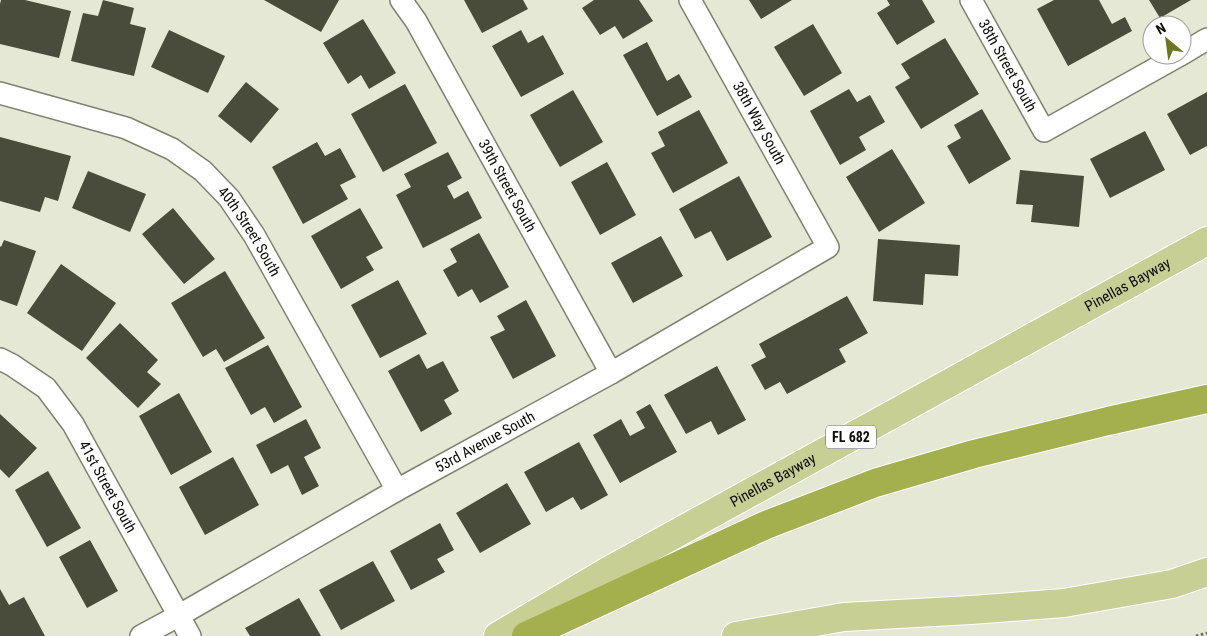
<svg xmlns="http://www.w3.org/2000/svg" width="1207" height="636" font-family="'Roboto Condensed',sans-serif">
<rect width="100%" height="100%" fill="#e4e8d4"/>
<!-- building -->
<path fill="#4a4c3b" d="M1,0H25L71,11L59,58L0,44V4Z
M103,0L134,8L130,24L146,28L134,76L71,61L83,13L98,16Z
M264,0H339L321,32Z
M464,0H523L528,9L482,33Z
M594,0H639L653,21L623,39L615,26L600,35L582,8Z
M749,0H792L761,19Z
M887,0H922L935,22L897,45L877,13L890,5Z
M1054,0H1099L1112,24L1125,17L1132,31L1068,66L1037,9Z
M1149,0H1191L1160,18Z
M363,19L396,73L369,89L361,75L348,84L323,43Z
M813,24L842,73L804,96L774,47Z
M169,30L225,56L208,93L151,67Z
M521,30L528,43L543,35L564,74L521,97L492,46Z
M945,38L979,94L921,129L895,87L910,78L901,64Z
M647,42L667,81L679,74L692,97L657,116L623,55Z
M246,82L279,109L251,143L218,116Z
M405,84L437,143L383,172L351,114Z
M849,89L857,102L870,95L885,122L859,137L866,150L840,165L810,111Z
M573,90L603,142L560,167L530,115Z
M1207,92V146L1190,155L1167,114Z
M982,109L1011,159L969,184L947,146L961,138L954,125Z
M699,110L728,163L673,193L651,153L665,146L658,132Z
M1145,131L1165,170L1110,198L1090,159Z
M0,137L71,156L58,201L45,197L40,212L0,201Z
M317,142L325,156L340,148L356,177L340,185L348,199L303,224L272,167Z
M892,149L925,203L879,232L846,177Z
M448,152L462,178L447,186L454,199L468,191L482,218L423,248L396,195L411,187L404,174Z
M607,162L636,215L600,235L571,182Z
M1020,170L1084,176L1079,227L1031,222L1033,205L1016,204Z
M88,171L146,194L130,232L72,208Z
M739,176L772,237L727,261L711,231L695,239L679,209Z
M173,208L215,259L184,284L142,234Z
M360,208L383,248L366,257L374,270L341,289L311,236Z
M479,233L509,287L480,303L472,289L458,297L443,270L457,262L450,249Z
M661,236L683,276L633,303L611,263Z
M878,239L960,245L958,276L925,274L923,305L873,301Z
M4,240L36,251L17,306L0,300V246L1,247Z
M61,264L116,303L82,351L27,313Z
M225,271L265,338L224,362L216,349L203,357L171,303Z
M398,280L427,334L380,358L351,305Z
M847,296L868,333L839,349L846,362L787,394L780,382L765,390L751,365L766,357L759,344Z
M526,300L556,356L513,379L490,337L505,330L497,316Z
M120,323L158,360L147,372L161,384L138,408L86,358Z
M268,345L302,407L274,423L265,407L251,415L225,368Z
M419,354L427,369L443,361L459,391L444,400L452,414L421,432L388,371Z
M717,366L746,420L718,435L711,421L686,434L664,395Z
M179,393L212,452L171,475L139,416Z
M650,404L677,452L620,483L593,435L621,419L630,436L645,428L636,412Z
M0,414L37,448L9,478L0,469Z
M306,419L321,448L304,457L319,486L302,495L288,465L271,474L256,445Z
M579,442L608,495L581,510L573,497L546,512L524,472Z
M233,457L259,505L205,535L179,487Z
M48,471L81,528L47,547L15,490Z
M507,483L531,524L480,553L456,513Z
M440,523L454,550L437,559L445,572L411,590L390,551Z
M90,540L118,591L87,608L59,557Z
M373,561L395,601L341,630L319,590Z
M0,589L9,605L24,597L45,636H0Z
M299,598L321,636H250L245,628Z"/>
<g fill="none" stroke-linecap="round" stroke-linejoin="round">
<defs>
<g id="minor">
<path id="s1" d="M401,0L416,21L611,373"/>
<path id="s2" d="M971,0L1044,131L1180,55"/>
<path d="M1182,54L1207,39"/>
<path id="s3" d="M0,93L126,128L172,149L203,171L229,198L254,235L397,490"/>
<path id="s4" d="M0,359L12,365L46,388L73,424L190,636"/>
<path id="s5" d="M141,636L178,616L397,490L611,373L828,247L690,0"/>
</g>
<g id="primary">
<path id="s6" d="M498,636L608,571L1207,241"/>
<path d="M736,636L844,617L971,610L1064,603L1172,584L1207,572"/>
</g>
<path id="motorway" d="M526,636L766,525L875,483L974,454L1108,421L1207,399"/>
</defs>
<!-- minor casing -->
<use href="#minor" stroke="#7f826f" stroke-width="24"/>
<!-- primary casing -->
<use href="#primary" stroke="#fff" stroke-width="30"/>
<!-- motorway casing -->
<use href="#motorway" stroke="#fff" stroke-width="30"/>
<!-- path -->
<path stroke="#707366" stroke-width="3" stroke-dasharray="2.5 2.5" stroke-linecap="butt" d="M1196,636L1207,633"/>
<!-- minor -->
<use href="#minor" stroke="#fff" stroke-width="21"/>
<!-- primary -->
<use href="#primary" stroke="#c8cf95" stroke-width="28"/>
<!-- motorway -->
<use href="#motorway" stroke="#a4af4e" stroke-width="28"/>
</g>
<g text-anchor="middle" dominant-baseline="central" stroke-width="5" stroke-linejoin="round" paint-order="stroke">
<!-- shield labels -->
<rect fill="#fff" stroke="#555651" stroke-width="1" x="826" y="425.5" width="50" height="23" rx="4"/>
<g font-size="14" font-weight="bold" fill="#0c0d07">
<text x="851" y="437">FL 682</text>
</g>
<!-- street labels -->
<g font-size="15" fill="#0c0d07" stroke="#fff">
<text stroke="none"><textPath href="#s2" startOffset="75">38th Street South</textPath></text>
<text transform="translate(759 123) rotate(61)">38th Way South</text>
<text stroke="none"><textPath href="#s1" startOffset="214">39th Street South</textPath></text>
<text stroke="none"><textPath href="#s3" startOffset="296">40th Street South</textPath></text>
<text stroke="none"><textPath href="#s6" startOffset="721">Pinellas Bayway</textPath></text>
<text stroke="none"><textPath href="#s5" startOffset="395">53rd Avenue South</textPath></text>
<text stroke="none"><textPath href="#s6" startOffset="316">Pinellas Bayway</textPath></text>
<text stroke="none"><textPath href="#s4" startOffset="171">41st Street South</textPath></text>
</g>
</g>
<!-- north arrow -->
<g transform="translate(1167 40) rotate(331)"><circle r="24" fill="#ffffff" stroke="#9e9e9c"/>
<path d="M0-4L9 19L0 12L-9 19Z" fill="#6c751f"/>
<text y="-8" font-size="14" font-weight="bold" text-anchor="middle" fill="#0c0d07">N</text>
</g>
</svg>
